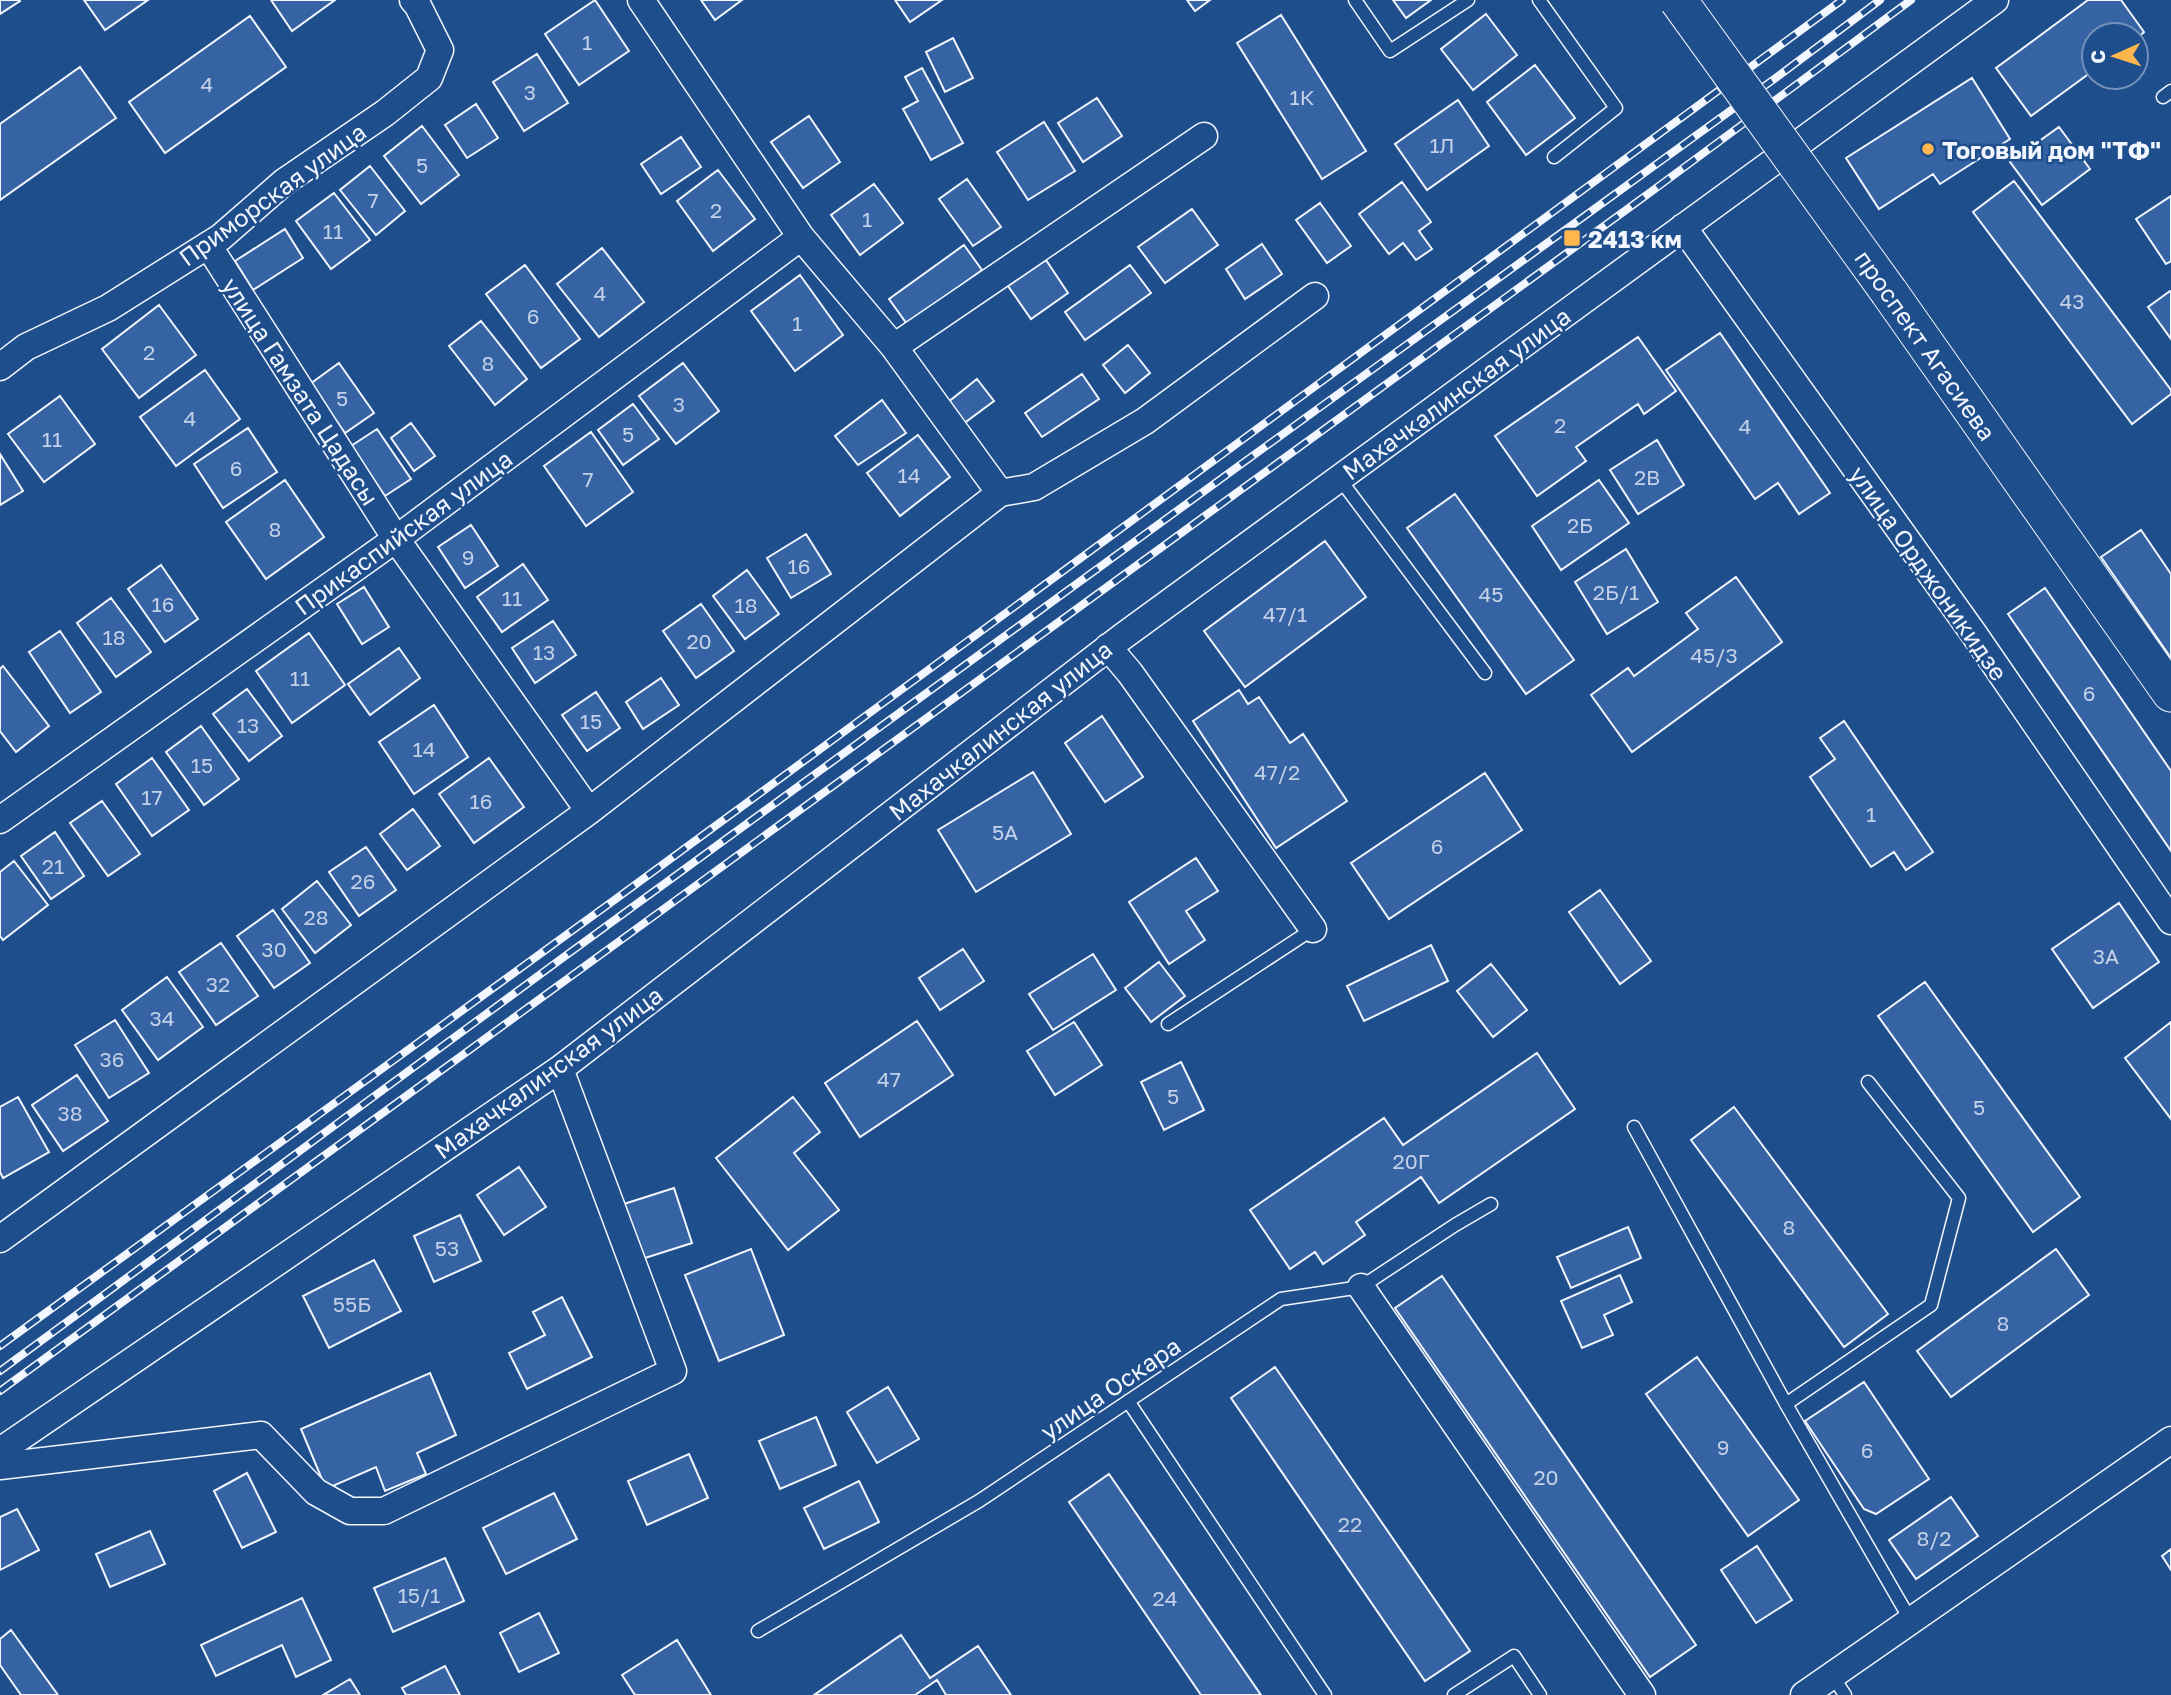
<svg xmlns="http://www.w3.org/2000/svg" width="2171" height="1695" font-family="'Golos Text',sans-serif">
<rect width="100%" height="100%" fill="#1f4e8c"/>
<!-- building -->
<path fill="#3563a3" stroke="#f2f6ff" stroke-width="2" d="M0,0H19L20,1L0,14Z
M84,0H148L105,30Z
M271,0H335L292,31Z
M595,0L629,51L579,85L545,34Z
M701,0H742L715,20Z
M895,0H942L910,22Z
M1187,0H1210L1195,11Z
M1393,0H1431L1406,18Z
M2088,0H2121L2144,32L2136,39V35H2094V70L2031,116L1996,68Z
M1486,14L1517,55L1473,90L1441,49Z
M1281,15L1366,151L1322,179L1237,43Z
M250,16L286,67L165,153L129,102Z
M953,38L973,78L945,92L926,52Z
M537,54L568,103L524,131L493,82Z
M1535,65L1575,118L1526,155L1487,102Z
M80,67L116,118L0,200V124Z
M922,68L963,143L931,160L903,109L918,101L905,77Z
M1972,78L2010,139L1940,184L1933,174L1879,209L1846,158Z
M1097,98L1122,136L1083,162L1058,123Z
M1458,100L1489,146L1427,190L1395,144Z
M476,104L498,138L467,158L445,125Z
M809,116L840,162L803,188L771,142Z
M1044,122L1075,171L1028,200L997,152Z
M422,126L459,175L421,204L384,156Z
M2059,127L2090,169L2042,205L2010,162Z
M681,137L701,167L661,194L641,164Z
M370,166L405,211L376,235L340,190Z
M718,170L755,219L713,251L677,201Z
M967,179L1001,227L973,246L939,199Z
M2014,181L2171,390V394L2132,424L1973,212Z
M1402,182L1431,222L1419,231L1432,249L1416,260L1403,243L1389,254L1359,214Z
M874,184L903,223L860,255L831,215Z
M334,193L370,240L331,269L296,221Z
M2171,196V261L2166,264L2136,219Z
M1320,203L1351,246L1327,263L1296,220Z
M1192,209L1218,245L1165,283L1138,247Z
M285,229L303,258L253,290L235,261Z
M1262,244L1282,274L1245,299L1226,269Z
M964,245L982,270L907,324L889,299Z
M602,248L644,302L599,337L557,284Z
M1046,260L1068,293L1031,319L1008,286Z
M525,265L580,339L541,368L486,294Z
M1130,265L1151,293L1085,340L1065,312Z
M800,275L843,335L795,371L751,311Z
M2170,291L2171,292V339L2148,307Z
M159,305L196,355L139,398L102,349Z
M481,321L527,379L495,405L449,346Z
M1720,333L1830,493L1799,514L1778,483L1755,499L1666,370Z
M1638,337L1676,391L1644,414L1638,404L1576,447L1586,461L1537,496L1495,436Z
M1128,345L1150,373L1125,393L1103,365Z
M339,363L374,413L345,433L310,384Z
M683,363L719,411L676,444L639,396Z
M205,370L240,419L176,466L140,417Z
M1082,374L1099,399L1042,437L1025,413Z
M977,379L994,401L963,424L947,403Z
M60,396L95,444L44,482L8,434Z
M882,400L906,433L858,465L835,436Z
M633,404L659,439L623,465L598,430Z
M411,423L435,456L414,471L391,438Z
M248,428L277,472L223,508L194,464Z
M377,429L411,479L385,496L351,446Z
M591,432L633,492L586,526L544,466Z
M918,435L950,477L900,516L867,473Z
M1657,440L1684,485L1638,514L1610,470Z
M0,454L23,491L0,505Z
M285,480L324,537L266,579L226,522Z
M1599,480L1629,523L1561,570L1532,526Z
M1455,494L1574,660L1526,694L1407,528Z
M471,525L498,566L465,588L438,547Z
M2141,530L2171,574V658L2101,557Z
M806,534L831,574L791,598L767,558Z
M1325,541L1366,597L1245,687L1204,631Z
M1626,549L1658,602L1607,634L1575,582Z
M523,564L548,600L502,632L477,597Z
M161,565L198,619L165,642L128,589Z
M747,570L779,614L745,639L713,596Z
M1736,577L1782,642L1632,752L1591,695L1628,668L1634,676L1698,629L1686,613Z
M364,587L389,627L362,644L337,604Z
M2045,588L2171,771V851L2008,614Z
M111,598L151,652L116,677L77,623Z
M701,604L734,651L696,678L663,631Z
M553,621L576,655L535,683L512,648Z
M60,631L101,692L70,713L29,652Z
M309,633L345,685L292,723L256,671Z
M399,648L420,678L370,715L348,684Z
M3,666L49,726L16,752L0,731V669Z
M661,678L679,705L643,729L626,702Z
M247,689L282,736L249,761L213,714Z
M1239,690L1248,704L1259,697L1290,743L1303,734L1347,801L1276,848L1193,721Z
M596,692L620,728L587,751L562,715Z
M434,705L468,757L414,794L379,742Z
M1102,716L1143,777L1105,802L1065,743Z
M1844,721L1933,852L1906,870L1894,852L1871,867L1810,777L1835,759L1820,738Z
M201,726L239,779L204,805L166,752Z
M152,758L189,810L152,836L116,784Z
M489,758L524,807L474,843L439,794Z
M1033,772L1071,834L976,892L938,830Z
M1485,773L1522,830L1389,919L1351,863Z
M102,801L140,854L108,876L70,823Z
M413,809L440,846L407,870L380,834Z
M55,832L84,876L51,899L21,856Z
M366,847L396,890L359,916L329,872Z
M1196,858L1218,891L1186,911L1205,940L1169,964L1129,902Z
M14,861L48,905L3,940L0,936V872Z
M317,881L351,925L315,953L282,909Z
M1600,890L1651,961L1620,984L1569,912Z
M2119,903L2159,962L2093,1008L2052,949Z
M273,910L310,963L274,988L237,936Z
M221,943L258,996L216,1025L179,972Z
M1431,945L1448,981L1364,1021L1347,986Z
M963,949L984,981L940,1010L919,978Z
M1093,954L1116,990L1053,1030L1029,994Z
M1159,962L1185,996L1151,1022L1125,988Z
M1491,964L1527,1010L1493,1037L1457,991Z
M167,977L203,1027L158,1060L122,1010Z
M1925,982L2080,1197L2033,1232L1878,1016Z
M115,1020L149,1073L109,1098L75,1045Z
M917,1021L953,1075L860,1137L825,1083Z
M1074,1022L1102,1065L1055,1095L1027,1051Z
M2171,1022V1119L2125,1058Z
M1537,1053L1575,1109L1439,1203L1421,1177L1356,1222L1365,1235L1323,1264L1315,1252L1290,1269L1250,1210L1384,1118L1403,1145Z
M1181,1062L1204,1110L1164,1130L1141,1082Z
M77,1075L108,1121L63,1151L32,1105Z
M18,1097L49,1152L3,1178L0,1172V1107Z
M793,1097L820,1132L794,1153L839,1210L788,1250L716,1158Z
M1734,1107L1888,1314L1844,1347L1691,1140Z
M519,1167L546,1207L504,1235L477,1195Z
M674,1188L692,1243L642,1259L624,1204Z
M460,1215L481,1261L434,1282L414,1236Z
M1628,1227L1641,1258L1571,1288L1557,1257Z
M751,1249L784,1335L719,1361L685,1275Z
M2056,1249L2089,1295L1951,1397L1917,1351Z
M374,1260L401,1311L329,1348L303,1296Z
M1620,1275L1632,1302L1604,1315L1613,1335L1582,1348L1561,1301Z
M1442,1276L1696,1645L1650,1677L1395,1308Z
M562,1297L592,1357L527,1389L509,1353L545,1335L533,1312Z
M1697,1357L1799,1500L1748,1536L1646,1394Z
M1275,1367L1470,1651L1425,1681L1231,1398Z
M430,1373L456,1435L417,1453L426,1474L385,1491L376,1467L326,1489L301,1429Z
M1864,1382L1929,1479L1876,1514L1864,1509L1805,1421Z
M888,1387L919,1439L877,1463L847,1412Z
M816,1417L836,1465L780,1489L759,1441Z
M689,1454L708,1498L647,1525L628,1481Z
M247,1473L276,1532L242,1548L214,1491Z
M1109,1474L1261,1695H1201L1069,1502Z
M859,1481L879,1522L824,1549L804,1508Z
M554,1493L577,1539L506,1574L483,1528Z
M1951,1497L1978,1536L1916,1579L1889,1540Z
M17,1509L39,1550L0,1570V1517Z
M150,1531L165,1564L110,1587L96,1554Z
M1757,1546L1792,1600L1756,1623L1721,1570Z
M2171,1549V1570L2162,1556Z
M445,1558L464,1601L393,1632L374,1588Z
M302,1598L331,1660L296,1677L282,1645L216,1676L201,1645Z
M539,1613L559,1653L519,1672L500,1633Z
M11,1630L58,1695H21L0,1665V1639Z
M901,1635L930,1678L978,1646L1011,1695H946L937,1680L915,1695H814Z
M677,1640L711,1695H635L622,1675Z
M445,1666L460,1695H406L402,1688Z
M350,1679L360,1695H323Z"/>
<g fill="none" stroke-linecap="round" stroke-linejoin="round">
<defs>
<path id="lane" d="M1355,0L1390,51L1468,0
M1539,0L1616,108L1554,157
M2163,97L2171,91
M1339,478L1485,673
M1168,1024L1313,929
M1634,1127L1786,1404L1911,1621
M1128,1401L1325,1695
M1786,1404L1931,1305L1959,1198L1868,1082
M758,1631L979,1501L1281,1299L1361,1287L1455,1225L1491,1204
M1832,1675L1845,1695
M1454,1695L1514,1656L1540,1695"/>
<path id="street" d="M641,0L801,237L894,347L1000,493
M1683,227L1974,634L2171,921
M208,245L396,539L589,811
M894,347L1204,136
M0,367L26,347L108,308L221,237L284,182L385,113L429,78L440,50L418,6L413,0
M1108,647L1130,673L1313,929
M0,820L396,539L801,237
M0,1239L589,811L1000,493L1034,487L1145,421L1315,296
M1361,1287L1642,1695
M0,1451L560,1069L1122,637L1995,0
M0,1466L261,1435L316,1492L350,1511H384L673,1371L560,1069
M1804,1695L2171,1440"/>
<path id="secondary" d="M1889,292L2171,693"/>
</defs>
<!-- lane casing -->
<use href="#lane" stroke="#f2f6ff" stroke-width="15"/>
<!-- street casing -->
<use href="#street" stroke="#f2f6ff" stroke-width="29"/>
<!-- secondary casing -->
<use href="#secondary" stroke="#f2f6ff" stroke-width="39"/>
<!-- lane -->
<use href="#lane" stroke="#1f4e8c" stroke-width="12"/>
<!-- street -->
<use href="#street" stroke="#1f4e8c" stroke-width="26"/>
<!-- secondary -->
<use href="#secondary" stroke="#1f4e8c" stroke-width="37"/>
<defs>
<path id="rail" d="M0,1346L613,901L1842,0
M0,1371L572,951L1240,465L1777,77L1880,0
M0,1391L1648,194L1911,0"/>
</defs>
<!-- rail casing -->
<use href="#rail" stroke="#f2f6ff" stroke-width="8"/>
<!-- rail -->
<use href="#rail" stroke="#1f4e8c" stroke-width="5" stroke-dasharray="16" stroke-linecap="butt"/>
<defs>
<path id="secondary-bridge" d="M1678,0L1889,292"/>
</defs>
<!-- secondary-bridge casing -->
<use href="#secondary-bridge" stroke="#f2f6ff" stroke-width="39" stroke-linecap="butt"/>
<!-- secondary-bridge -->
<use href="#secondary-bridge" stroke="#1f4e8c" stroke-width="37"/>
</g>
<!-- markers -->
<g fill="#ffb74d" stroke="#1f4e8c" stroke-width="2.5">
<circle cx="1928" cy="149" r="7"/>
<rect x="1563" y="229" width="18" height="18" rx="3.5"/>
</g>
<g text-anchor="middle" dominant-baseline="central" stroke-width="5" stroke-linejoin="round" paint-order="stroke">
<!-- number labels -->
<g font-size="21" fill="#c3d1e8">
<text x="587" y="42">1</text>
<text x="207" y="84">4</text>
<text x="530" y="92">3</text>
<text x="1302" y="97">1К</text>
<text x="1442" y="145">1Л</text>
<text x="422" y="165">5</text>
<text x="373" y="200">7</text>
<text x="716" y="210">2</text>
<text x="867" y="219">1</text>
<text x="333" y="231">11</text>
<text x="600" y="293">4</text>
<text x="2072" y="301">43</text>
<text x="533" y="316">6</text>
<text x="797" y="323">1</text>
<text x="149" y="352">2</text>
<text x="488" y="363">8</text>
<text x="342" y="398">5</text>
<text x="679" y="404">3</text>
<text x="190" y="418">4</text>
<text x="1560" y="425">2</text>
<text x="1745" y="426">4</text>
<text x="628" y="434">5</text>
<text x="52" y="439">11</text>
<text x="236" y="468">6</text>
<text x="909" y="475">14</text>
<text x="1647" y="477">2В</text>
<text x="588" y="479">7</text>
<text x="1580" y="525">2Б</text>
<text x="275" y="529">8</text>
<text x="468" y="557">9</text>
<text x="799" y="566">16</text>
<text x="1616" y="592">2Б/1</text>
<text x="1491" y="594">45</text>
<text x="512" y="598">11</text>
<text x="163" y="604">16</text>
<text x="746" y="605">18</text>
<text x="1285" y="614">47/1</text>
<text x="114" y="637">18</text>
<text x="699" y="641">20</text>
<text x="544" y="652">13</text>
<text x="1714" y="655">45/3</text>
<text x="300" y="678">11</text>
<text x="2089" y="693">6</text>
<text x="591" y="721">15</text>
<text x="248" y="725">13</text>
<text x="424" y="749">14</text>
<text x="202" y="765">15</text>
<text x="1277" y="772">47/2</text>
<text x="152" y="797">17</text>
<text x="481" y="801">16</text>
<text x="1871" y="814">1</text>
<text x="1005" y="832">5А</text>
<text x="1437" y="846">6</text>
<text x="53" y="866">21</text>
<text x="363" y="881">26</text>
<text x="316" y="917">28</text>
<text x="274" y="949">30</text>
<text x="2106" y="956">3А</text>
<text x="218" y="984">32</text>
<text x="162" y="1018">34</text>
<text x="112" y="1059">36</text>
<text x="889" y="1079">47</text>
<text x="1173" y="1096">5</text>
<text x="1979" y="1107">5</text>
<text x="70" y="1113">38</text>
<text x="1411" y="1161">20Г</text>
<text x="1789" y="1227">8</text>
<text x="447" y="1248">53</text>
<text x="352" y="1304">55Б</text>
<text x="2003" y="1323">8</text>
<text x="1723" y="1447">9</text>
<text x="1867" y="1450">6</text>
<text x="1546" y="1477">20</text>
<text x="1350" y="1524">22</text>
<text x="1934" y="1538">8/2</text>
<text x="419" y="1595">15/1</text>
<text x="1165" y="1598">24</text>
</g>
<!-- poi labels -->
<g font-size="24" font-weight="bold" fill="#f2f6ff" stroke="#1f4e8c" text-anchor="start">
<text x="1942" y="149">Тоговый дом "ТФ"</text>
<text x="1588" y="238">2413 км</text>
</g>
<!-- street labels -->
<g font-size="24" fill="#f2f6ff" stroke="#1f4e8c">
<text transform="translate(272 194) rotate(-36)">Приморская улица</text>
<text transform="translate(1926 345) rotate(55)">проспект Агасиева</text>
<text transform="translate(301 391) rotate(57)">улица Гамзата Цадасы</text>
<text transform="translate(1456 393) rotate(-36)">Махачкалинская улица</text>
<text transform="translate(403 532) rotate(-36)">Прикаспийская улица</text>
<text transform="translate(1929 573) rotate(55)">улица Орджоникидзе</text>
<text transform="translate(1000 730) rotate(-38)">Махачкалинская улица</text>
<text transform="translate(548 1072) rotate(-36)">Махачкалинская улица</text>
<text transform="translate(1110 1388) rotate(-34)">улица Оскара</text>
</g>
</g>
<!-- north arrow -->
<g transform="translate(2115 56) rotate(267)"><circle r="33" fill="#1f4e8c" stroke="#7391ba" stroke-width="2"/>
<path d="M0-5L12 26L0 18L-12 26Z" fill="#ffb74d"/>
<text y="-10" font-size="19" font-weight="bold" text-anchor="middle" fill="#f2f6ff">С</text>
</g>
</svg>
